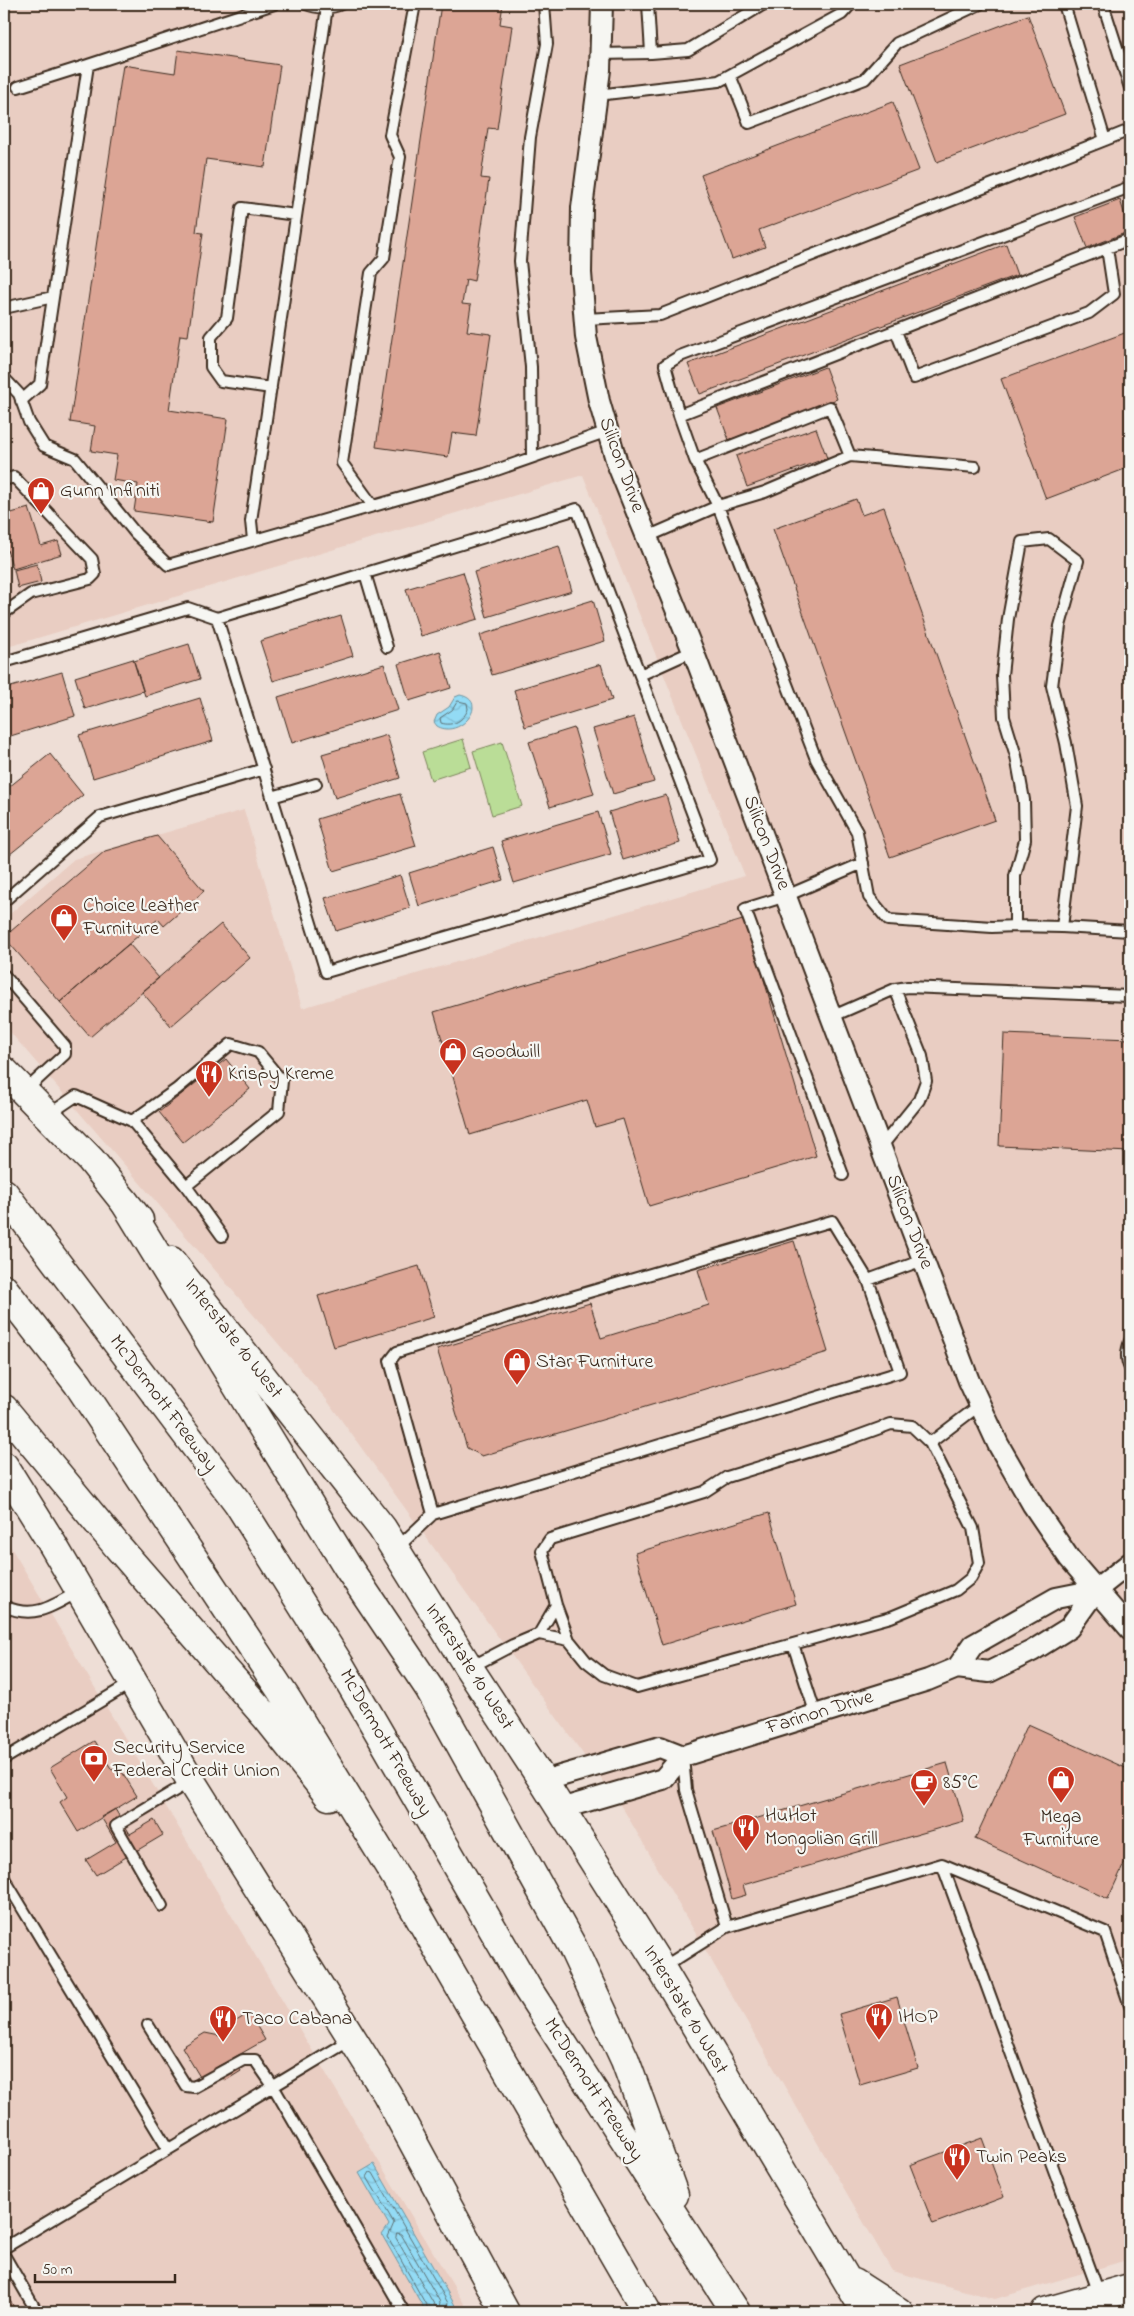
<svg xmlns="http://www.w3.org/2000/svg" width="1134" height="2316" font-family="'Indie Flower',sans-serif">
<defs>
<pattern id="water-waves" width="16" height="10" patternUnits="userSpaceOnUse" patternTransform="scale(1.25)"><rect width="16" height="10" fill="#93dbf5"/><path d="M0 5q4-4 8 0t8 0" fill="none" stroke="#80bcd2"/></pattern>
</defs>
<rect width="100%" height="100%" fill="#eeded6"/>
<filter id="ink" filterUnits="userSpaceOnUse"><feTurbulence type="fractalNoise" baseFrequency=".02" numOctaves="2"/><feDisplacementMap in="SourceGraphic" scale="10" xChannelSelector="R" yChannelSelector="G"/><feConvolveMatrix kernelMatrix="1 2 1 2 8 2 1 2 1" color-interpolation-filters="sRGB"/></filter>
<g filter="url(#ink)">
<!-- built -->
<path fill="#e9cdc2" d="M4,4H1130V2259L995,2299L892,2271L625,1812L326,1399L4,1025V919L74,859L244,810L302,1008L745,876L583,475L4,648Z
M4,1536L469,2312H4Z"/>
<!-- pitch -->
<path fill="#badd97" stroke="#7a845a" d="M463,739L471,767L431,780L422,752Z
M502,742L522,806L492,815L473,751Z"/>
<!-- water -->
<path fill="url(#water-waves)" stroke="#70949f" d="M460,695C491,701 460,740 437,726L434,722L437,715L449,707L455,697Z
M374,2164L456,2307L447,2312H426L382,2235L389,2225L359,2173Z"/>
<g fill="none" stroke-linecap="round" stroke-linejoin="round">
<!-- shore -->
<path stroke="#5e7174" stroke-width="1" d="M458,701L467,703L468,709C464,720 453,727 441,723L440,718L452,710Z
M397,2233L401,2234L440,2302L439,2307L435,2306L396,2238Z
M430,2312L388,2237L394,2223L367,2177L370,2172L373,2173L448,2303L445,2312"/>
</g>
<!-- building -->
<path fill="#dca595" stroke="#3b2a1e" d="M441,4H503L500,24L512,26L497,129L488,128L481,178L489,179L474,281L466,279L462,304L471,305L467,331L491,334L476,436L452,433L448,457L376,447Z
M1028,15L1065,114L937,162L900,64Z
M178,50L280,65L265,167L206,159L196,232L203,233L188,336L180,335L169,410L228,419L213,522L134,511L138,484L113,480L117,455L91,451L95,426L70,422L123,65L175,73Z
M893,102L919,170L759,230L765,247L732,259L701,175Z
M1120,200L1130,231L1087,248L1075,217Z
M1006,244L1017,275L700,394L688,364Z
M1130,331V467L1046,499L1001,379Z
M825,367L837,399L729,440L717,408Z
M816,428L827,458L747,487L736,456Z
M856,499L862,515L884,507L995,820L890,857L773,529Z
M29,508L41,546L58,541L62,554L13,569L4,540V515Z
M559,546L572,591L487,617L474,572Z
M37,564L41,582L18,588L14,570Z
M463,572L478,619L421,636L406,589Z
M593,600L605,641L492,675L480,635Z
M341,616L353,656L273,681L260,641Z
M189,644L200,679L145,696L134,661Z
M440,651L451,688L409,701L398,664Z
M133,659L143,691L85,709L75,677Z
M384,664L398,710L292,743L278,697Z
M601,664L612,700L525,727L514,690Z
M62,672L75,716L4,738V689Z
M200,698L213,741L93,778L79,735Z
M634,717L654,782L613,794L593,729Z
M574,728L594,794L550,807L529,742Z
M387,735L400,778L335,798L322,754Z
M50,754L83,795L4,859V791Z
M400,794L416,846L333,871L317,819Z
M666,795L680,843L623,860L609,812Z
M598,812L611,854L514,883L501,841Z
M157,836L204,891L164,926L158,919L60,1002L4,937L105,851Z
M493,847L503,880L419,906L409,873Z
M400,875L410,908L336,931L325,898Z
M746,919L816,1156L649,1206L623,1119L595,1127L587,1100L470,1135L434,1012Z
M221,924L250,958L171,1026L142,992Z
M129,944L159,978L90,1037L60,1002Z
M1004,1034L1130,1039V1152L999,1146Z
M226,1059L250,1089L183,1142L159,1112Z
M794,1241L828,1352L482,1456L467,1448L437,1349L590,1303L601,1338L709,1305L698,1270Z
M419,1266L434,1317L334,1347L318,1296Z
M769,1513L796,1604L662,1645L635,1553Z
M1028,1724L1130,1770V1851L1108,1899L975,1839Z
M94,1741L112,1770L119,1767L137,1796L78,1832L60,1802L67,1797L50,1768Z
M947,1763L964,1821L743,1885L746,1895L732,1899L713,1831Z
M115,1809L130,1834L154,1820L163,1835L96,1875L86,1860L116,1842L101,1817Z
M897,1997L918,2068L860,2085L839,2014Z
M249,2013L265,2040L200,2077L182,2047L205,2033L220,2036L222,2030Z
M234,2058L241,2071L225,2081L217,2067Z
M982,2138L1004,2197L933,2224L910,2165Z
M4,2291L17,2312H4Z"/>
<g fill="none" stroke-linecap="round" stroke-linejoin="round">
<defs>
<path id="service" d="M306,4C316,8 331,9 341,4
M648,4L651,53
M1103,4L1130,88
M600,54L651,53L688,50L764,4
M88,65L274,4
M730,75L749,123L865,79L897,43L980,4
M18,87L88,65L40,384L21,401
M597,95L719,81L842,14L851,4
M1105,140L1130,130
M4,308L53,297
M585,319L660,315L1105,140L1064,4
M896,331L914,378L1089,313L1114,294L1107,248
M4,378L19,394L29,422L44,446L75,459L136,534L168,565L485,474L608,431
M271,388L221,381L211,367V337L227,318L242,208L296,215
M679,415L1130,239
M850,456L975,467
M532,457L531,367L520,261L530,137L547,44L544,4
M695,460L718,506L765,492L850,456L830,407L695,460L679,415L665,365L680,356L1130,187
M4,480L14,477L92,559L95,574L90,579L31,594L4,613
M373,506L342,463L371,273L384,258L400,157L390,135L415,4
M647,537L718,506L816,759L857,832L869,897L888,920L992,927L1015,926V876L1025,840L1024,800L1016,756L1004,717L1002,675L1008,619L1022,542L1049,539L1078,561L1060,626L1052,686L1066,743L1077,806L1062,927L1130,931
M253,540L251,521L327,7
M365,573L387,647
M4,662L188,608L217,618L577,509L710,860L326,972L217,618
M640,675L693,651
M272,797L316,784
M4,901L100,817L264,769
M1015,926L1062,927
M4,975L65,1046V1054L25,1091
M831,1017L895,989L908,987L1130,996
M48,1115L76,1096L132,1121L186,1186
M132,1121L177,1089L231,1044L258,1052L282,1081L279,1111L186,1186L222,1236
M881,1147L919,1100L926,1081L922,1056L895,989
M843,1175L745,909L786,896L863,863
M1130,1341C1127,1350 1125,1358 1130,1368
M930,1443L981,1404
M433,1514L390,1361L397,1352L565,1299L832,1221L868,1280
M396,1549L433,1514L900,1372L868,1280L923,1260
M556,1605L569,1640
M4,1606C34,1620 53,1606 79,1591
M793,1644L816,1715
M469,1668L513,1645L539,1634L569,1640L586,1661L604,1675L637,1687L891,1617L956,1590L971,1578L979,1563L973,1528L930,1443L912,1426L891,1424L847,1440L727,1477L704,1492L550,1539L542,1551L556,1605L539,1634
M683,1757L686,1790L727,1927
M4,1759L133,1682
M942,1864L1100,2296
M4,1878L168,2149
M162,1906L116,1826L191,1781
M662,1968L727,1927L942,1864L1105,1932L1130,2006
M148,2025L186,2086L194,2087L243,2060H255L273,2086L404,2312
M4,2248L352,2039
M4,2255L37,2312"/>
<path id="minor" d="M602,4L600,70L582,208L581,273L586,337L599,401L617,463L693,651L969,1381L998,1444L1033,1505L1069,1558L1130,1629
M957,1668L989,1672L1032,1651L1069,1628L1096,1590L1130,1563
M543,1781L660,1747L683,1756
M560,1809L663,1779L683,1756L928,1680L957,1668L973,1645L1056,1598L1096,1590"/>
<path id="secondary" d="M4,1071L91,1160L139,1220
M171,1261L382,1528L469,1668L543,1781L661,1968L866,2312
M4,1466L50,1540L191,1781L387,2094L505,2312
M854,2283L899,2312
M1045,2312L1130,2288"/>
<path id="motorway" d="M4,1193L238,1503L341,1667L527,1988L736,2312
M124,1201L347,1566L429,1688L572,1946L625,2060L674,2195
M4,1289L78,1384L288,1701L403,1889L647,2312
M4,1409L118,1547L267,1718L329,1796"/>
</defs>
<!-- service casing -->
<use href="#service" stroke="#3b2a1e" stroke-width="14"/>
<!-- minor casing -->
<use href="#minor" stroke="#3b2a1e" stroke-width="24"/>
<!-- secondary casing -->
<use href="#secondary" stroke="#3b2a1e" stroke-width="31"/>
<!-- motorway casing -->
<use href="#motorway" stroke="#3b2a1e" stroke-width="31"/>
<!-- service -->
<use href="#service" stroke="#f6f6f2" stroke-width="10"/>
<!-- minor -->
<use href="#minor" stroke="#f6f6f2" stroke-width="20"/>
<!-- secondary -->
<use href="#secondary" stroke="#f6f6f2" stroke-width="28"/>
<!-- motorway -->
<use href="#motorway" stroke="#f6f6f2" stroke-width="28"/>
</g>
</g>
<!-- icons -->
<defs>
<symbol id="shop-pin" viewBox="-11 -11 22 30"><path d="M0 17L-7.5 6A9.5 9.5 0 1 1 7.5 6Z" fill="#c8321e" stroke="#f6f6f2"/><path d="M-5-2.5h2.3a2.7 3.5 0 0 1 5.4 0H5L5.5 6h-11ZM-1.5-2.5h3a1.5 2.3 0 0 0-3 0Z" fill="#fff"/></symbol>
<symbol id="restaurant-pin" viewBox="-11 -11 22 30"><path d="M0 17L-7.5 6A9.5 9.5 0 1 1 7.5 6Z" fill="#c8321e" stroke="#f6f6f2"/><path d="M-5-6h1v4h1v-4h1v4h1v-4h1v5L-1.5 .5V6h-2V.5L-5-1ZM5-6V6H3V1.5H1.5Q1.5-4 5-6Z" fill="#fff"/></symbol>
<symbol id="bank-pin" viewBox="-11 -11 22 30"><path d="M0 17L-7.5 6A9.5 9.5 0 1 1 7.5 6Z" fill="#c8321e" stroke="#f6f6f2"/><path d="M-6-4H6V4H-6ZM0-2.3a2.3 2.3 0 1 0 0 4.6a2.3 2.3 0 1 0 0-4.6Z" fill="#fff"/></symbol>
<symbol id="cafe-pin" viewBox="-11 -11 22 30"><path d="M0 17L-7.5 6A9.5 9.5 0 1 1 7.5 6Z" fill="#c8321e" stroke="#f6f6f2"/><path d="M-5.5-4.5H6V0H3Q3 3.5 0 3.5H-2.5Q-5.5 3.5-5.5 0ZM3-3.2v2h1.7v-2ZM-6 4.5H4V6H-6Z" fill="#fff"/></symbol>
</defs>
<g fill-rule="evenodd">
<use href="#shop-pin" x="25" y="475" width="32" height="43"/>
<use href="#shop-pin" x="48" y="902" width="32" height="43"/>
<use href="#shop-pin" x="437" y="1036" width="32" height="43"/>
<use href="#restaurant-pin" x="193" y="1058" width="32" height="43"/>
<use href="#shop-pin" x="501" y="1346" width="32" height="43"/>
<use href="#bank-pin" x="78" y="1743" width="32" height="43"/>
<use href="#shop-pin" x="1045" y="1764" width="32" height="43"/>
<use href="#cafe-pin" x="908" y="1767" width="32" height="43"/>
<use href="#restaurant-pin" x="730" y="1812" width="32" height="43"/>
<use href="#restaurant-pin" x="863" y="2001" width="32" height="43"/>
<use href="#restaurant-pin" x="207" y="2003" width="32" height="43"/>
<use href="#restaurant-pin" x="941" y="2141" width="32" height="43"/>
</g>
<g text-anchor="middle" dominant-baseline="central" stroke-width="4.5" stroke-linejoin="round" paint-order="stroke">
<!-- street labels -->
<g font-size="20" fill="#3b2a1e" stroke="#f6f6f2">
<text transform="translate(621 465) rotate(70)">Silicon Drive</text>
<text transform="translate(766 843) rotate(69)">Silicon Drive</text>
<text transform="translate(909 1222) rotate(69)">Silicon Drive</text>
<text transform="translate(233 1339) rotate(52)">Interstate 10 West</text>
<text transform="translate(163 1404) rotate(53)">McDermott Freeway</text>
<text transform="translate(469 1667) rotate(57)">Interstate 10 West</text>
<text transform="translate(820 1713) rotate(-17)">Farinon Drive</text>
<text transform="translate(385 1743) rotate(60)">McDermott Freeway</text>
<text transform="translate(685 2010) rotate(59)">Interstate 10 West</text>
<text transform="translate(593 2090) rotate(57)">McDermott Freeway</text>
</g>
<!-- poi labels -->
<g font-size="20" fill="#3b2a1e" stroke="#f6f6f2" text-anchor="start">
<text x="60" y="491">Gunn Infiniti</text>
<text x="83" y="906">Choice Leather<tspan x="83" dy="23">Furniture</tspan></text>
<text x="472" y="1052">Goodwill</text>
<text x="228" y="1074">Krispy Kreme</text>
<text x="536" y="1362">Star Furniture</text>
<text x="113" y="1748">Security Service<tspan x="113" dy="23">Federal Credit Union</tspan></text>
<text x="943" y="1783">85°C</text>
<text x="765" y="1816">HuHot<tspan x="765" dy="23">Mongolian Grill</tspan></text>
<text x="1061" y="1817" text-anchor="middle">Mega<tspan x="1061" dy="23">Furniture</tspan></text>
<text x="898" y="2017">IHOP</text>
<text x="242" y="2019">Taco Cabana</text>
<text x="976" y="2157">Twin Peaks</text>
</g>
</g>
<!-- margin -->
<rect width="1134" height="2316" fill="none" stroke="#f6f6f2" stroke-width="20"/>
<rect x="10" y="10" width="1114" height="2296" fill="none" stroke="#3b2a1e" stroke-width="2" filter="url(#ink)"/>
<!-- scale -->
<path d="M35 2274v8h140v-8" fill="none" stroke="#3b2a1e" stroke-width="2.5"/>
<text x="42" y="2274" font-size="15" fill="#3b2a1e" stroke="#f6f6f2" stroke-width="4" paint-order="stroke">50 m</text>
</svg>
